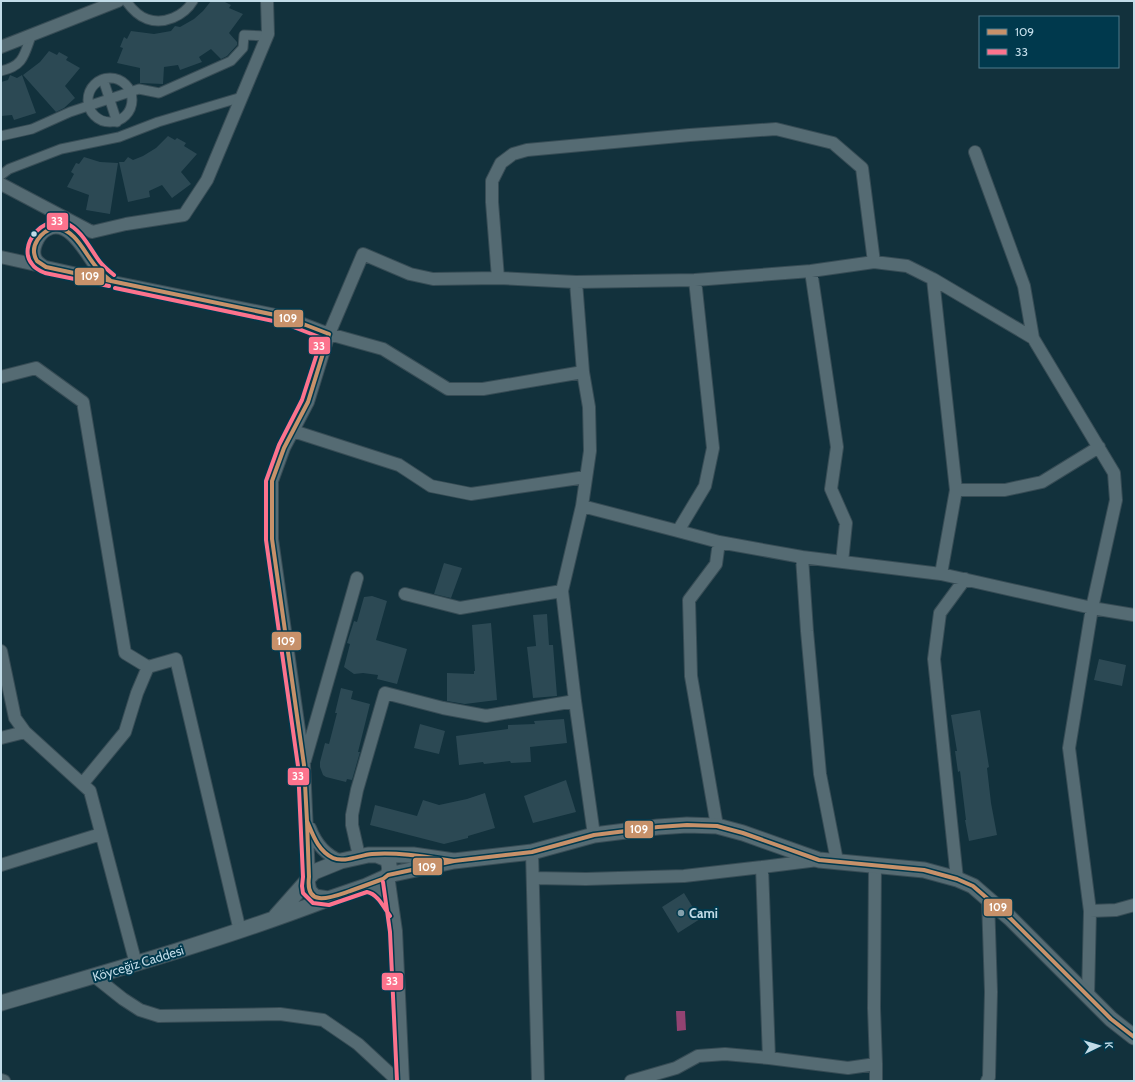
<svg xmlns="http://www.w3.org/2000/svg" width="1135" height="1082" font-family="Cabin,sans-serif">
<rect width="100%" height="100%" fill="#12313c"/>
<!-- water -->
<path fill="#924372" d="M676,1011H685L686,1030L677,1031Z"/>
<!-- building -->
<path fill="#2c4954" d="M211,1H223L231,5L229,8L243,14L229,33L237,42V45L227,56L221,59L211,49L199,57L202,62L180,70L178,65L164,67L163,84L140,83V68L117,63L123,48L120,47L124,37L127,39L131,31L154,34L171,31L175,26L180,27L194,19L203,11Z
M49,51L57,55L59,52L68,57L66,60L80,68L65,86L75,98L64,108L56,112L23,75L40,62Z
M10,75L17,78L22,75L36,113L14,120L12,115L1,116V82L8,80Z
M168,136L175,140L177,138L186,143L184,146L197,154L181,172L191,184L172,198L162,185L149,191L150,197L128,202L119,162H124L128,157L133,160L143,156L156,148Z
M84,157L100,162L118,163L110,214L86,210L89,195L67,187L74,174L71,172L76,163L79,164Z
M444,563L462,568L451,598L434,594Z
M372,596L387,601L376,640L407,649L397,684L377,679L378,675L363,673L354,674L344,667L350,644L347,643L354,621L357,622L364,597Z
M547,614L549,645H553L557,696L533,698L527,647L536,646L533,615Z
M491,623L497,700L465,704L447,701V673L474,674V671H475L472,625Z
M1099,659L1126,665L1122,686L1094,680Z
M341,688L353,691L351,699L370,704L358,752H360L352,780L347,779L346,782L326,777L323,775L320,767V762L325,743L329,744L337,713H335Z
M980,710L989,767L987,768L991,803L997,835L969,841L965,820H966L960,771L958,772L955,751H957L951,715Z
M564,719L567,743L530,747L531,762L511,763L510,761L484,764L483,762L459,765L456,736L508,729V725L535,724L534,721Z
M420,724L445,731L439,754L414,748Z
M566,780L576,812L533,823L524,796Z
M485,793L495,828L468,836V838L444,844L370,825L375,805L417,816L423,800L439,805L467,799Z
M684,893L700,919L678,933L662,907Z"/>
<g fill="none" stroke-linecap="round" stroke-linejoin="round">
<defs>
<path id="pedestrian" d="M126,1C131,8 138,16 147,19C164,25 184,16 193,1
M1,71C23,66 24,56 31,36
M88 100a22 22 0 1 1 44 0a22 22 0 1 1-44 0Z
M103,79L117,122
M1,136L32,129L70,112L139,89L159,93L231,61L243,48L244,35L267,36
M1,175L9,169L61,149L119,137L158,122L242,97"/>
<path id="minor" d="M1,47L118,1
M1,184L92,232L126,224L184,215L207,180L268,34L267,1
M1,257L113,282L285,317L329,334L308,402L284,448L272,481V539L304,765L309,877
M45,267C42,265 38,263 36,259C31,250 38,235 47,230C67,218 84,250 94,264C99,270 105,276 112,281
M811,271L837,447L831,489L846,523L842,562
M498,278L492,202V181L501,163L513,154L527,150L690,135L776,129L833,143L862,168L874,262
M576,282L498,278L433,279L410,274L363,254L329,334L383,349L448,389H483L583,372
M1,377L36,368L83,402L125,653L148,667
M293,431L399,465L431,486L471,494L586,477
M956,490H1005L1042,482L1099,447
M582,506L678,531L705,486L713,448L695,280
M678,531L719,542L716,564L689,600L691,676L717,826
M719,542L802,557L807,631L820,774L837,861
M802,557L941,574L956,490L933,279
M941,574L1092,608L1116,500L1114,473L1033,338L1024,286L975,152
M405,594L460,608L562,591
M1,651L15,718L25,732L90,791L136,964
M575,701L562,591L582,506L590,451L589,407L583,372L576,282L695,280L811,271L874,262L907,266L933,279L1033,338
M1,738L25,732
M305,760L357,578
M83,783L125,732L137,693L148,667L176,659L240,931
M310,828C316,844 325,855 341,861
M532,852L538,1081
M359,856L352,825V815L357,790L385,693L443,708L486,716L575,701L594,835
M1,865L101,834
M388,875L396,931L403,1081
M533,878L586,879L684,876L762,867
M957,879L934,659L940,613L965,579
M366,886C379,889 385,898 392,909
M1090,911L1116,910L1134,905
M94,976L123,999L140,1010L159,1016L280,1014L323,1020L358,1044L398,1081
M1088,996L1090,911L1069,748L1092,608L1134,615
M769,1058L762,867L818,860
M1,1080L4,1081
M631,1081L676,1068L698,1056L725,1054L769,1058L848,1068L876,1064L874,1008L875,865
M876,1081V1064
M987,1081L989,1077L991,992L988,899"/>
<path id="tertiary" d="M368,855H377L387,859C390,865 391,872 386,877L366,886L328,899L315,897L309,891L307,881L309,877L314,872L341,861Z
M377,855H413L454,861L388,875
M454,861L532,852L594,835L658,827L687,825L717,826L743,833L819,860L924,870L957,879L973,886L988,899L1010,918L1111,1019L1134,1037
M276,916L307,881
M1,1003C111,971 221,940 328,899"/>
</defs>
<!-- pedestrian casing -->
<use href="#pedestrian" stroke="#374c55" stroke-width="11"/>
<!-- minor casing -->
<use href="#minor" stroke="#374c55" stroke-width="14"/>
<!-- tertiary casing -->
<use href="#tertiary" stroke="#374c55" stroke-width="17"/>
<!-- pedestrian -->
<use href="#pedestrian" stroke="#556b73" stroke-width="9"/>
<!-- minor -->
<use href="#minor" stroke="#556b73" stroke-width="12"/>
<!-- tertiary -->
<use href="#tertiary" stroke="#556b73" stroke-width="15"/>
<defs>
<path id="bus-1" d="M56,227C77,231 84,253 97,268C101,273 106,277 111,281L46,267L37,261C28,246 41,231 56,227Z
M111,281L285,317L329,334L308,402L284,448L272,481V539L304,765L307,821
M307,821C313,835 318,851 333,858C344,863 360,855 372,854C399,852 427,857 454,861L388,875L383,879C372,883 361,887 350,891C332,897 305,909 309,877Z
M454,861L532,852L594,835L658,827L687,825L717,826L743,833L819,860L924,870L957,879L973,886L1010,918L1111,1019L1134,1037"/>
<path id="bus-2" d="M109,286L45,273C40,271 35,269 32,264C17,246 43,214 66,223C82,230 90,249 100,262C104,267 109,271 114,275
M115,288L283,323L322,338L302,400L279,445L266,481V540L298,766L303,877L302,886L303,893L313,903L329,905L367,892C378,894 384,908 390,916
M383,882L390,932L397,1081"/>
</defs>
<!-- bus-1 casing -->
<use href="#bus-1" stroke="#00394d" stroke-width="7"/>
<!-- bus-2 casing -->
<use href="#bus-2" stroke="#00394d" stroke-width="7"/>
<!-- bus-1 -->
<use href="#bus-1" stroke="#c7916a" stroke-width="4"/>
<!-- bus-2 -->
<use href="#bus-2" stroke="#fc738d" stroke-width="4"/>
</g>
<!-- markers -->
<circle fill="#c2dce8" stroke="#00394d" stroke-width="1.5" cx="34" cy="234" r="3.5"/>
<circle fill="#84a0ac" stroke="#00394d" stroke-width="1.5" cx="681" cy="913" r="4"/>
<g text-anchor="middle" dominant-baseline="central" stroke-width="4" stroke-linejoin="round" paint-order="stroke">
<!-- poi labels -->
<g font-size="13" font-weight="bold" fill="#c2dce8" stroke="#00394d" text-anchor="start">
<text x="689" y="913">Cami</text>
</g>
<!-- street labels -->
<g font-size="13" fill="#c2dce8" stroke="#00394d">
<text transform="translate(138 963) rotate(-17)">Köyceğiz Caddesi</text>
</g>
</g>
<g stroke="#00394d" stroke-width="1.5">
<rect x="46" y="212" width="23" height="19" rx="4" fill="#fc738d"/>
<rect x="74" y="267" width="31" height="19" rx="4" fill="#c7916a"/>
<rect x="273" y="309" width="31" height="19" rx="4" fill="#c7916a"/>
<rect x="308" y="336" width="23" height="19" rx="4" fill="#fc738d"/>
<rect x="271" y="631" width="31" height="20" rx="4" fill="#c7916a"/>
<rect x="287" y="767" width="23" height="19" rx="4" fill="#fc738d"/>
<rect x="624" y="820" width="30" height="19" rx="4" fill="#c7916a"/>
<rect x="412" y="857" width="31" height="19" rx="4" fill="#c7916a"/>
<rect x="983" y="898" width="30" height="19" rx="4" fill="#c7916a"/>
<rect x="381" y="972" width="23" height="19" rx="4" fill="#fc738d"/>
</g>
<g font-size="11" text-anchor="middle" font-weight="bold" fill="#fff">
<text x="57" y="225">33</text>
<text x="90" y="280">109</text>
<text x="288" y="322">109</text>
<text x="319" y="350">33</text>
<text x="286" y="645">109</text>
<text x="298" y="780">33</text>
<text x="639" y="833">109</text>
<text x="427" y="871">109</text>
<text x="998" y="911">109</text>
<text x="392" y="985">33</text>
</g>
<!-- border -->
<rect width="1135" height="1082" fill="none" stroke="#c2dce8" stroke-width="4"/>
<!-- legend -->
<rect x="979" y="16" width="140" height="52" fill="#00394d" stroke="#4e7a8b"/>
<rect x="987" y="29" width="20" height="6" fill="#c7916a" stroke="#4e7a8b"/>
<text x="1015" y="36" font-size="12" fill="#c2dce8">109</text>
<rect x="987" y="49" width="20" height="6" fill="#fc738d" stroke="#4e7a8b"/>
<text x="1015" y="56" font-size="12" fill="#c2dce8">33</text>
<!-- north arrow -->
<g transform="translate(1099 1046) rotate(85)" stroke="#00394d" stroke-width="3" paint-order="stroke">
<path d="M0-3L7 15L0 10L-7 15Z" fill="#c2dce8"/>
<text y="-6" font-size="11" font-weight="bold" text-anchor="middle" fill="#c2dce8">K</text>
</g>
</svg>
